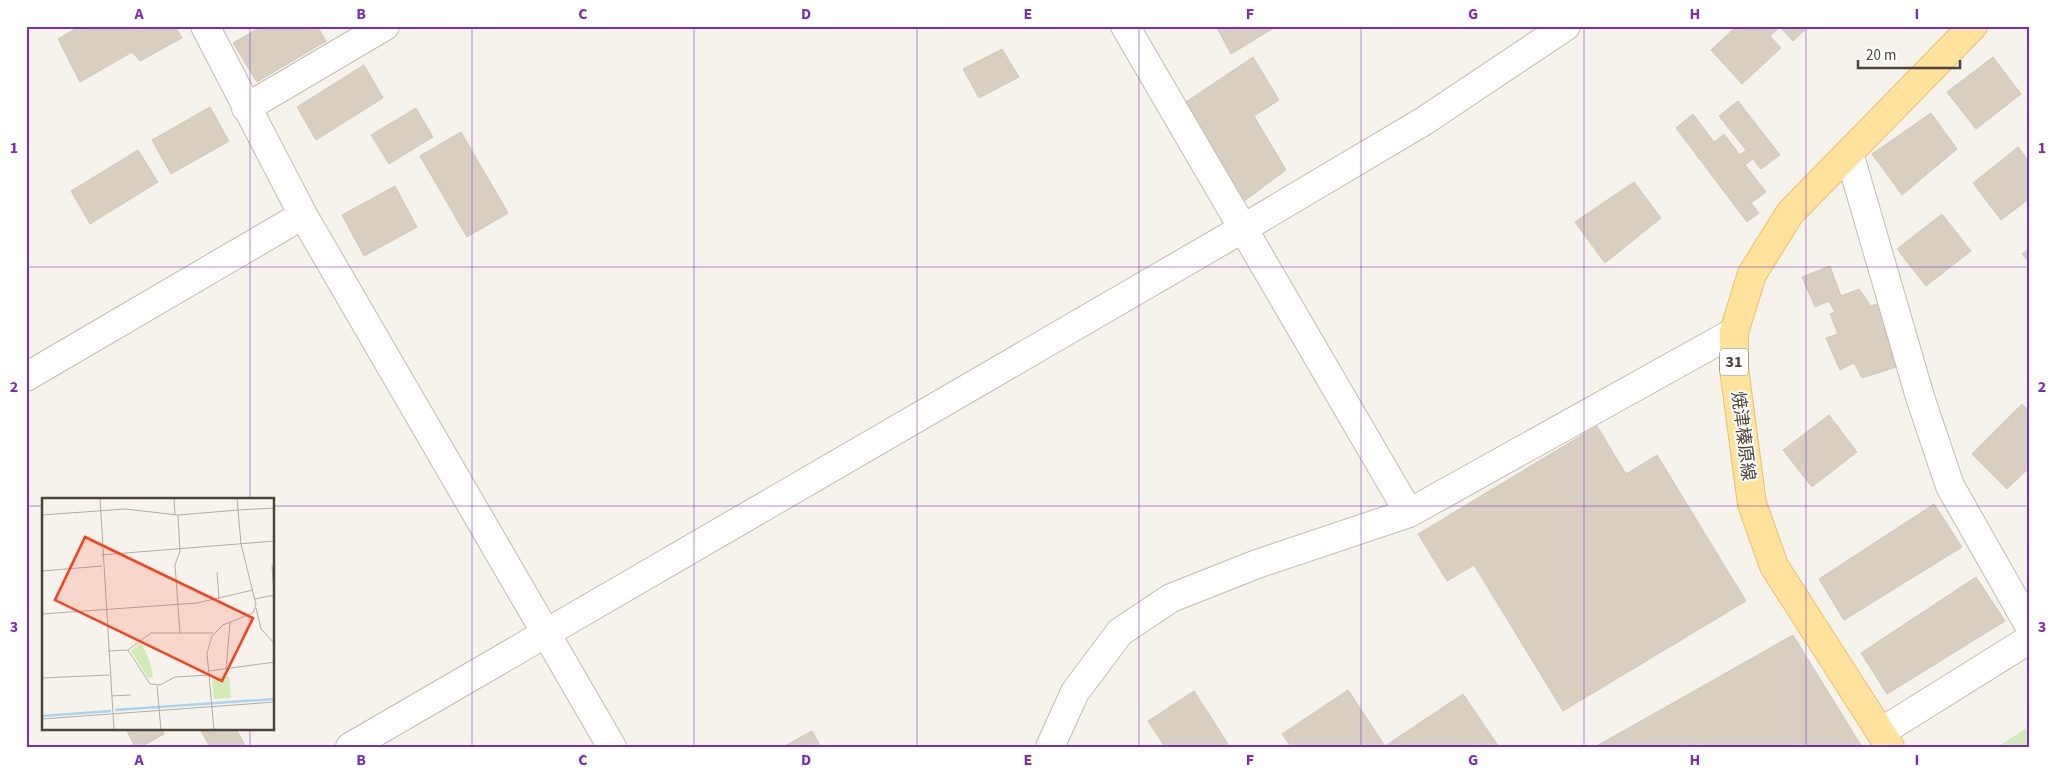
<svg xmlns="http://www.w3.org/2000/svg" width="2056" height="773" font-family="'Source Sans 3','Noto Sans JP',sans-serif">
<rect width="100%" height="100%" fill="#f6f3ec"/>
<!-- green -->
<path fill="#d2eab5" d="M2030,726V747H1997Z"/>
<!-- building -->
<path fill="#d8cfc1" stroke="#d3c7b4" d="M80,26H175L182,38L140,61L132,52L80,82L58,39Z
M262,26H317L326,41L257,82L233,43Z
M1216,26H1277L1231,54Z
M1737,26H1809L1793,41L1780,27L1770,36L1781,48L1742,84L1711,50Z
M1002,49L1019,77L979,98L963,69Z
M1253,57L1279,100L1254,116L1286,170L1240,204L1186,102Z
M1993,57L2021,94L1976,129L1947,92Z
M364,65L383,98L316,140L297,107Z
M1738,101L1780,155L1761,169L1753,159L1745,165L1766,192L1751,203L1759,213L1747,222L1676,128L1693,114L1714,142L1724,134L1740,155L1746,150L1719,116Z
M210,107L229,141L171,174L152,140Z
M416,108L433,137L389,164L371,135Z
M1931,113L1957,149L1902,195L1872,154Z
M461,132L508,213L467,237L420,156Z
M2018,147L2030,163V198L2001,220L1973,183Z
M138,150L158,182L90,224L71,191Z
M1634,182L1661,218L1605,263L1575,222Z
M395,186L417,227L364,256L342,215Z
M1942,214L1971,251L1926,286L1897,249Z
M2030,248V264L2022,254Z
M1830,266L1841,296L1859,289L1871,306L1885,301L1906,364L1862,378L1854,363L1840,370L1826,338L1838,334L1830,314L1835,312L1829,301L1815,307L1802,277Z
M2022,404L2030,412V467L2007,489L1972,454Z
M1829,415L1857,452L1812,487L1783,450Z
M1597,426L1626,474L1657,455L1746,601L1563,711L1474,565L1447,581L1418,534Z
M1934,504L1962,547L1844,620L1819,579Z
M1976,577L2005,621L1887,694L1861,653Z
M1793,635L1862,747H1595Z
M1348,690L1385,746L1463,694L1499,747H1291L1282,734Z
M1194,691L1228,744L1225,747H1165L1148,721Z
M126,729H162L164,734L141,747H135Z
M200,729H236L246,747H210Z
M812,731L821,747H783Z"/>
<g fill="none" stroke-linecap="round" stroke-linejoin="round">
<defs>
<path id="street" d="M205,26L303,215L612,747
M1125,26L1409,513
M246,108L385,26
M1849,153L1920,397L1950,486L2030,627
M26,377L303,215
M1881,732L2030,639
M350,747L1242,229L1424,121L1566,26
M1050,747L1075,692L1120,632L1171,598L1257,564L1409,513L1734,332"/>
<path id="primary" d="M1890,747L1774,566L1752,504L1734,368V332L1752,274L1790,213L1973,26"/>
</defs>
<!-- street casing -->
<use href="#street" stroke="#c2bbae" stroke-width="30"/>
<!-- primary casing -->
<use href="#primary" stroke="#e6c16a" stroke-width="30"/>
<!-- street -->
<use href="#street" stroke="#fff" stroke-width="28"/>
<!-- primary -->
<use href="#primary" stroke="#ffe39c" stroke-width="28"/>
</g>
<!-- grid -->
<path fill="none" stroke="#7b2cbf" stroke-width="1" stroke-opacity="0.55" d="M250,26V499M472,26V747M694,26V747M917,26V747M1139,26V747M1361,26V747M1584,26V747M1806,26V747M26,267H2030M26,506H44M274,506H2030M250,729V747"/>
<g text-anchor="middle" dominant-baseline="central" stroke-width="4" stroke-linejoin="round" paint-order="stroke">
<!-- shield labels -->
<rect fill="#fff" stroke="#817c74" stroke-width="1" x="1720" y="348.5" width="28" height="27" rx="4"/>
<g font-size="16" font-weight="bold" fill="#4b4439">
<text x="1734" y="362">31</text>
</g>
<!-- street labels -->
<g font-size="18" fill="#4b4439" stroke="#fff">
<text transform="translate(1743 436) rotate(83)">焼津榛原線</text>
</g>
</g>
<!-- overview -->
<g transform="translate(42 498)">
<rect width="232" height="232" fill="#f6f3ec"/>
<path d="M99,144L108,164L111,179L106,180L89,153ZM187,178L189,200L172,201L170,180Z" fill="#d2eab5"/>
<path fill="none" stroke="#a9d4f2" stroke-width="2.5" d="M73,212L233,201M0,218L69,213"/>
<path fill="none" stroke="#b2ada4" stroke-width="1" d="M58,0L72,232M132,0L133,17M196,12L233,10M0,17L83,11L136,17L196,12M136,17L138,53L133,67L138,136M59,57L233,43M230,67L232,97M0,73L60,68M175,74L177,101M213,101L233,97M214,110L219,131L233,146M0,116L155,105L211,92M86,152L108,186L118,187L133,179L168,177M66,153L86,152L109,135H171M184,171L188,125M167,173L233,164M0,180L67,177M115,188L119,232M69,198L89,197M0,221L233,204M172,232L165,155L170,138L181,127L211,115L214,107L199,46L195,0"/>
<path fill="#fc3f1d" fill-opacity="0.15" stroke="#fc3f1d" stroke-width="2.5" d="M43,39L211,120L180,183L13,102Z"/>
<rect width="232" height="232" fill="none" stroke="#4b4439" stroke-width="2.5"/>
</g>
<!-- border -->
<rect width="2056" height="773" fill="none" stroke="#ffffff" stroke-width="55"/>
<!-- scale -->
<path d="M1858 60v8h102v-8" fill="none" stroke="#4b4439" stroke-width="2.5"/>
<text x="1866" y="60" font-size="15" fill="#4b4439" stroke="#ffffff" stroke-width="4" paint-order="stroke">20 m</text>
<rect x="28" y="28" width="2000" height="718" fill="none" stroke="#7b2cbf" stroke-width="2"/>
<g font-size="16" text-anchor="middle" font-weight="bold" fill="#7b2cbf">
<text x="139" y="19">A</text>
<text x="361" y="19">B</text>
<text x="583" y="19">C</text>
<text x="806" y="19">D</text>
<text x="1028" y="19">E</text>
<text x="1250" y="19">F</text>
<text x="1473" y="19">G</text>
<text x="1695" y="19">H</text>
<text x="1917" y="19">I</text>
<text x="14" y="153">1</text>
<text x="2042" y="153">1</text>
<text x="14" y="392">2</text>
<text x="2042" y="392">2</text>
<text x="14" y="632">3</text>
<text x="2042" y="632">3</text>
<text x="139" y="765">A</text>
<text x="361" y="765">B</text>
<text x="583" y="765">C</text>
<text x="806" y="765">D</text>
<text x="1028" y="765">E</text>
<text x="1250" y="765">F</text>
<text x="1473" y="765">G</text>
<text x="1695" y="765">H</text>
<text x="1917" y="765">I</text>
</g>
</svg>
